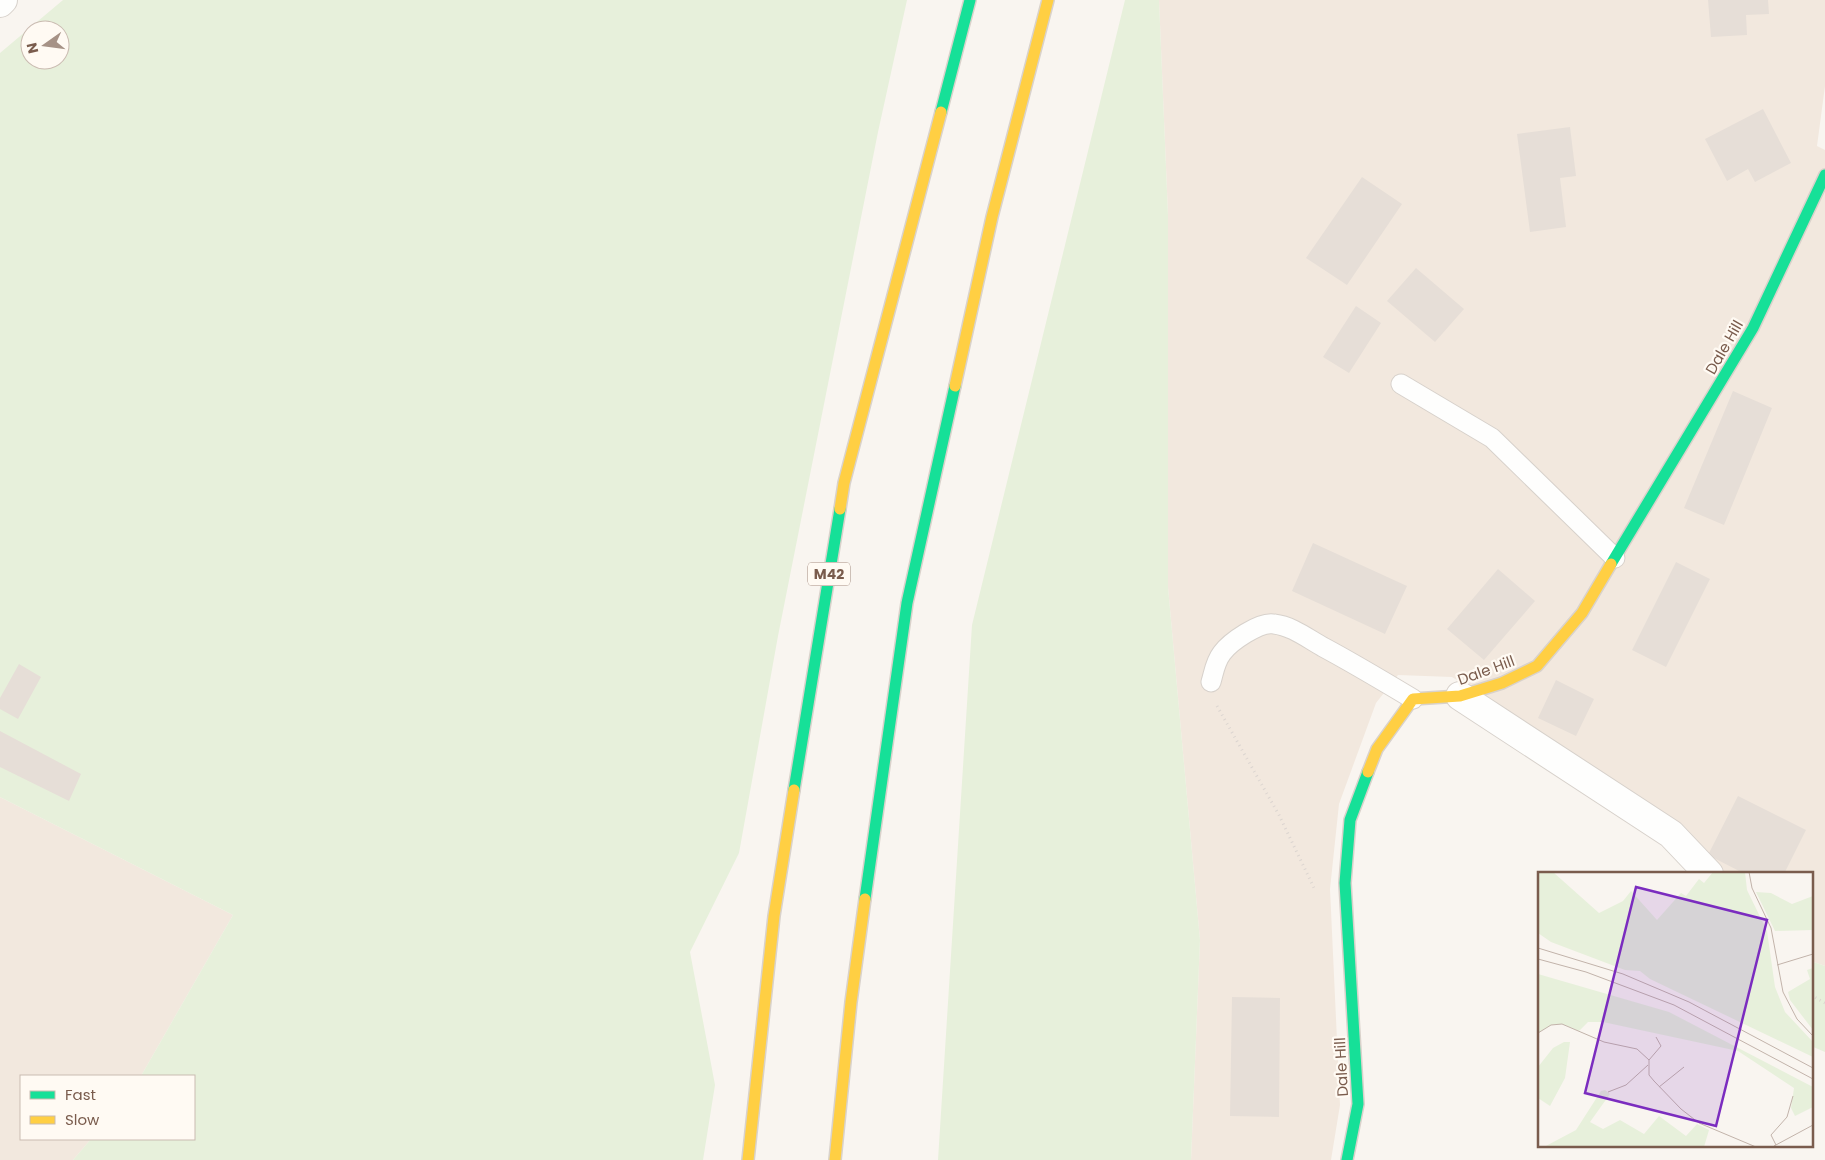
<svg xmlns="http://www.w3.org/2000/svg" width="1825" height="1160" font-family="Poppins,sans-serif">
<rect width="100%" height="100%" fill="#f9f5f0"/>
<!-- residential -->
<path fill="#f2e8de" d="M1159,0H1825V86L1817,146L1825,150V966L1811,961V874H1726L1714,857L1708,855L1508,711L1452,677L1398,675L1376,703L1339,804L1330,889L1340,1105L1331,1160H1191L1200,940L1168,587V215Z
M0,797L233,915L141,1076H21V1139H91L73,1160H0Z"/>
<!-- green -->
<path fill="#e7f0db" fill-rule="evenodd" d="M63,0H907L878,132L778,636L739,853L690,952L715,1085L703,1160H73L91,1139H194V1076H141L233,915L0,797V53ZM30,30H60V60H30Z
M1125,0H1159L1168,215V587L1200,940L1191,1160H938L972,625Z
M1811,961L1825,966V1052L1811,1046Z"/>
<!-- building -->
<path fill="#e6ded7" d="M1708,0H1768L1769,14L1746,15L1747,35L1711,37Z
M1763,109L1791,163L1755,182L1748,169L1727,181L1705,139Z
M1570,127L1576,176L1560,178L1566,227L1530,232L1517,134Z
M1362,177L1402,204L1347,285L1306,258Z
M1416,268L1464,309L1435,342L1387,301Z
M1356,306L1381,323L1349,373L1323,357Z
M1733,391L1772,408L1724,525L1684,508Z
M1313,543L1407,586L1385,634L1292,591Z
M1676,562L1710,579L1666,667L1632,650Z
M1498,569L1535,601L1484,660L1447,629Z
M19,664L41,677L18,719L0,709V698Z
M1556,680L1594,699L1576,736L1538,718Z
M0,731L81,774L69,801L0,767Z
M1738,796L1806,830L1784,874H1745L1708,855Z
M1232,997L1280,998L1279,1117L1230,1116Z"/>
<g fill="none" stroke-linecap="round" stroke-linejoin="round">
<defs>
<path id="lane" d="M1401,384L1492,438L1615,558
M1211,682C1214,672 1215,662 1222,653C1230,642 1260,621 1274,624C1292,626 1307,638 1323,647C1353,663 1383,681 1413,699"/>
<path id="street" d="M0,3L3,0
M1460,696L1671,834L1709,874"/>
<path id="fast" d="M941,112L970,0
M1611,564L1753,328L1825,175
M794,790L840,509
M865,899L907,603L955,386
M1347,1160L1358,1104L1345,883L1350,820L1368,772"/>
<path id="slow" d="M955,386L992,217L1048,0
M840,509L844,483L941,112
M1368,772L1377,749L1413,699L1460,696L1502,683L1537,666L1582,613L1611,564
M748,1160L774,916L794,790
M835,1160L851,1002L865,899"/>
</defs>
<!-- lane casing -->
<use href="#lane" stroke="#d7d1cb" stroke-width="21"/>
<!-- street casing -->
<use href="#street" stroke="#d7d1cb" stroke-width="30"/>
<!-- fast casing -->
<use href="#fast" stroke="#d9d2cb" stroke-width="14"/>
<!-- slow casing -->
<use href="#slow" stroke="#d9d2cb" stroke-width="14"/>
<!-- path -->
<path stroke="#dcd5d0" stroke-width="3" stroke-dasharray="1 4" stroke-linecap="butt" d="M1217,706L1279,815L1314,888
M1811,995L1825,1003"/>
<!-- lane -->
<use href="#lane" stroke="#fefefd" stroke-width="19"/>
<!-- street -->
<use href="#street" stroke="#fefefd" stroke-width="28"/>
<!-- fast -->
<use href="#fast" stroke="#16e098" stroke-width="11"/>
<!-- slow -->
<use href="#slow" stroke="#ffcf43" stroke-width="11"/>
</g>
<g text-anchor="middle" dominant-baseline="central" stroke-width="4.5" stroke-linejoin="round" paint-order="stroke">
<!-- shield labels -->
<rect fill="#fffaf3" stroke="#a28b7f" stroke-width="1" x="808" y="562.5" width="42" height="23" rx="4"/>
<g font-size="14" font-weight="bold" fill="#7a5c4d">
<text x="829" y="574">M42</text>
</g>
<!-- street labels -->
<g font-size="15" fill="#7a5c4d" stroke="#fffaf3">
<text transform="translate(1724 347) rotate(-60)">Dale Hill</text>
<text transform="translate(1486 670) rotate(-20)">Dale Hill</text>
<text transform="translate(1341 1067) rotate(-93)">Dale Hill</text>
</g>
</g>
<!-- overview -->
<g transform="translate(1538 872)">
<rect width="275" height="275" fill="#f9f5f0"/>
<path d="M0,0H15L61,41L85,29L93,19L119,48L143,21L148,24L161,7L166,11L175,0H207L209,18L229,59L237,115L247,140L275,170V185L112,107L102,99L87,98L13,70L0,61ZM218,20L233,21L254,32L275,24V58L237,59ZM275,96V158L252,128L250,120L272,107L269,98ZM0,102L131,140L275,215V235L257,244L253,236L256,216L200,179L65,150H50L41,159L24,152L13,153L0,161ZM26,170H32L27,206L12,234L0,226V195L15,176ZM67,218L72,222L52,250L65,257L82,248L106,262L121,244L148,264L159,252L171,258L166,275H6L38,258L63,219Z" fill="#e7f0db"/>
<path fill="none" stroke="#c2b3aa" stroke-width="1" d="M211,0L214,16L233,56L245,120L259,147L275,164M0,76L85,102L151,130L275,196M0,87L48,100L136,133L275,207M239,93L275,82M0,161L13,153L24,152L66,170L99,177L111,188V203L116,209L143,237L161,251L218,275M111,188L123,174L118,165M121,215L146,195M70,220L88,213L110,193M238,273L233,263L249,245L255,224M236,274L275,253"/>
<path fill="#7b2cbf" fill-opacity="0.15" stroke="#7b2cbf" stroke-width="2.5" d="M98,15L229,48L178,254L47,221Z"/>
<rect width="275" height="275" fill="none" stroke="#7a5c4d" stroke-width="2.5"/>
</g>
<!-- legend -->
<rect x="20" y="1075" width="175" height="65" fill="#fffaf3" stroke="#cabbb1"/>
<rect x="30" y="1091" width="25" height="8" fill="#16e098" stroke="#cabbb1"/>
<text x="65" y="1100" font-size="15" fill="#7a5c4d">Fast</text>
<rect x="30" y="1116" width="25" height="8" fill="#ffcf43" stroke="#cabbb1"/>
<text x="65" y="1125" font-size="15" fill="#7a5c4d">Slow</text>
<!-- north arrow -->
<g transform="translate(45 45) rotate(256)"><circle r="24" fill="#fffaf3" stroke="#cabbb1"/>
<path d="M0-4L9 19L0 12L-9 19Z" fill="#a69286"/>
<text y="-8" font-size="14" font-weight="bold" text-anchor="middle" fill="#7a5c4d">N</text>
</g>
</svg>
